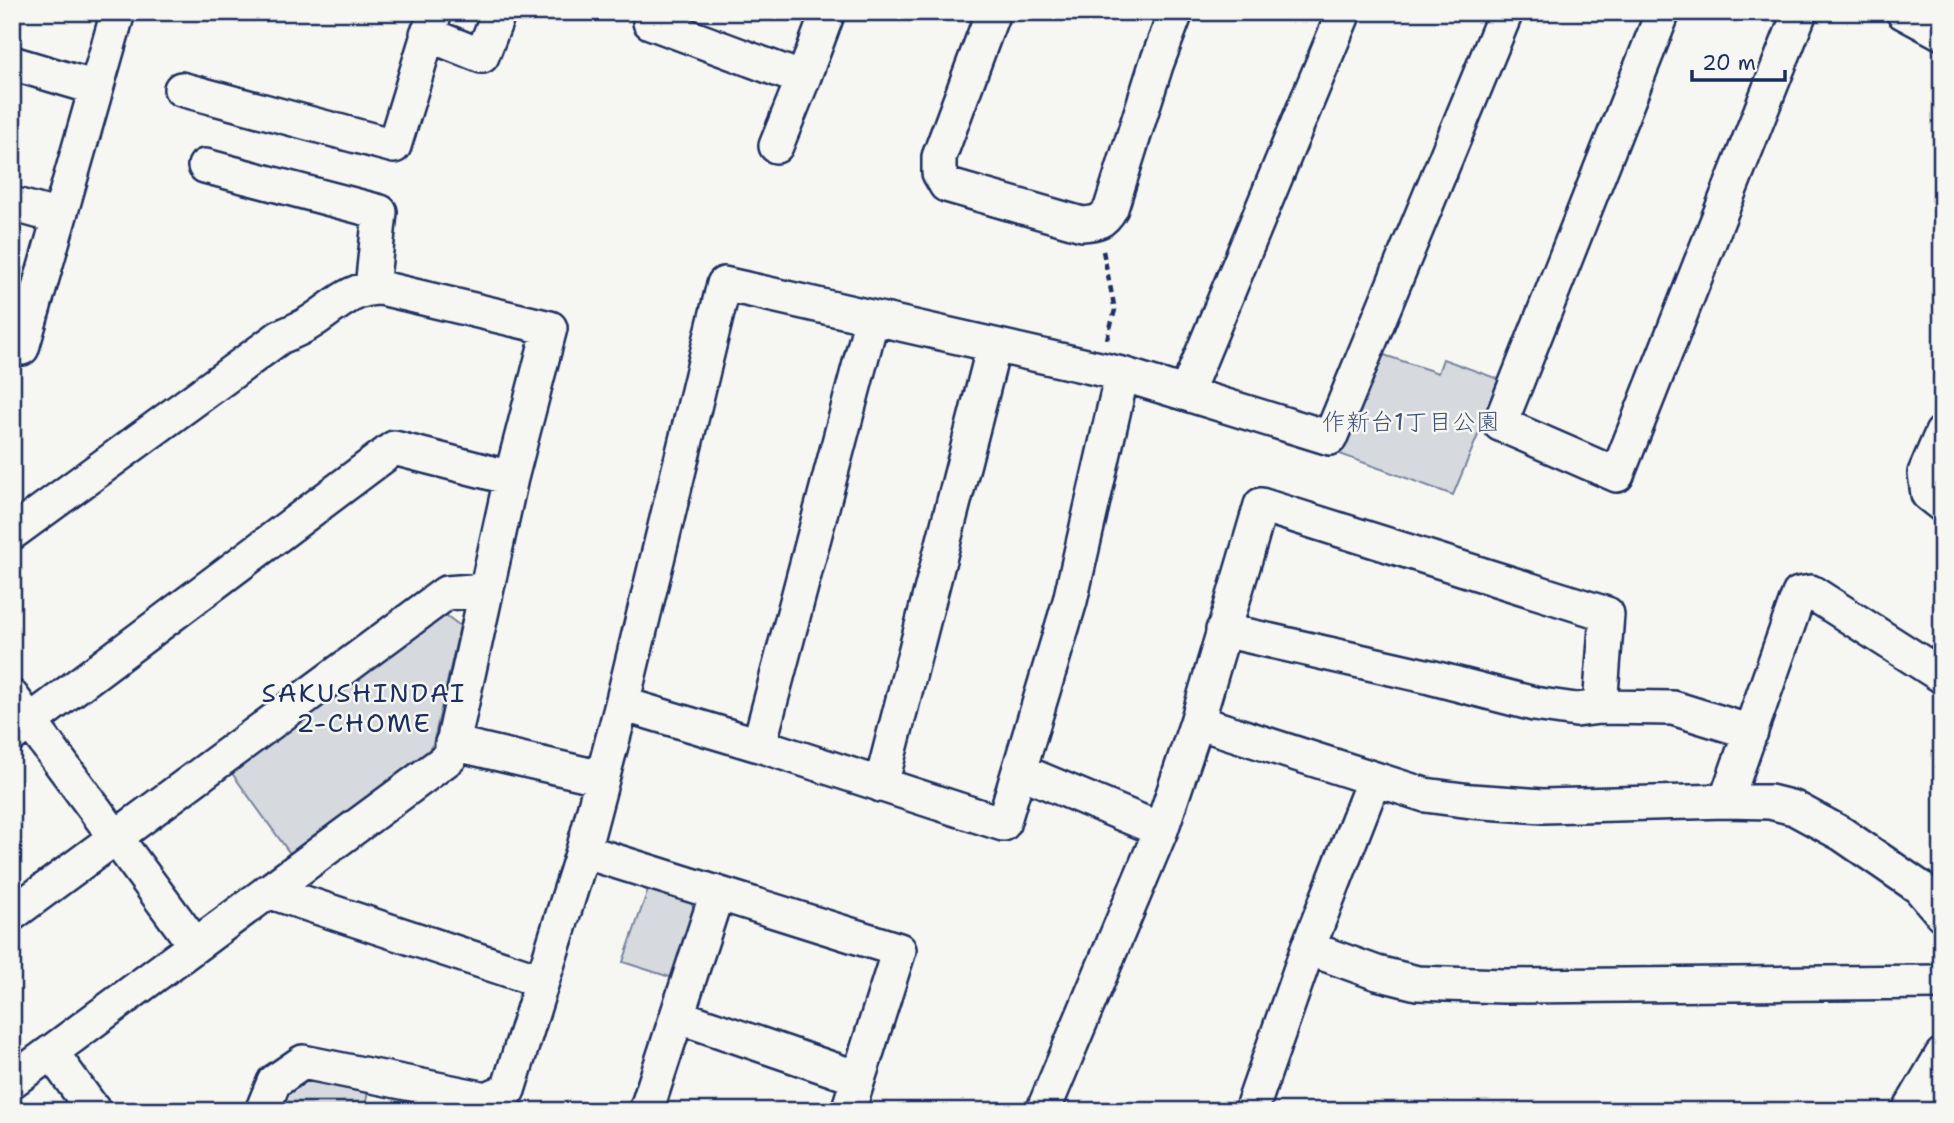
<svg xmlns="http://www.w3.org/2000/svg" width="1954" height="1123" font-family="'Shantell Sans','Klee One',sans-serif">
<rect width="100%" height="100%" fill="#f6f6f2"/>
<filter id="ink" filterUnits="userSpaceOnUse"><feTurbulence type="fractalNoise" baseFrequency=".0143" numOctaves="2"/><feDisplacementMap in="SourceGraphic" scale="14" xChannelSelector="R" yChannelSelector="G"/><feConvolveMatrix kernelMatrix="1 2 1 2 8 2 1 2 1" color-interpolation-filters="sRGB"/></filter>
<g filter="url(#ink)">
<!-- green -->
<path fill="#d6d9dd" stroke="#78849e" stroke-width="2" d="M1381,354L1438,373L1443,359L1501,380L1453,495L1337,453Z
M442,612L460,626L433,744L419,764L294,859L231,772Z
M650,884L688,896L695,911L673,978L623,962Z
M301,1078L368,1089L365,1111H277L287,1086Z"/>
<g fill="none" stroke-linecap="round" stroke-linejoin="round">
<defs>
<path id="minor" d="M654,12L650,22L803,79L828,12
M993,12L939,157V173L946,185L1082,224C1097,223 1103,222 1111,208L1156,65L1176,12
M1663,12L1500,424L1617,475L1800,12
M1903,12L1942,33
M427,34L482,56L499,12
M12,63L96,88
M181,89L394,146L435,12
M776,146L803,79
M205,166L380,212L372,288
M12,204L59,217
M12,345L22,348L118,12
M1186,393L1344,12
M1942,433L1925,473L1928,494L1942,505
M12,533L280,337C290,333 302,328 311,322C336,306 350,288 381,288L550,328L511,478L450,757L12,1081
M1223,630L1430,677L1534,704L1576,710L1600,707L1673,708L1751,732
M12,697L195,945
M622,704L759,745L1003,824L1070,601L1122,374
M1197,722L1425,795L1471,801L1543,806L1726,801L1770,802L1794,808L1842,834L1919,887L1942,914
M12,735L394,448L511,478
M452,743L602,778
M759,745L872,318
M1020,771L1161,830
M881,785L994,346
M1726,801L1799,594L1811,592L1942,676
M583,851L899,950L848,1111
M268,891L542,981
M12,914L446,593L486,590
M1308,948L1377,973L1417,983L1503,986L1942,982
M677,1016L858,1078
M51,1052L94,1111
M262,1111L274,1082L303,1062L486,1099L508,1090L583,851L622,704L724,284L1122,374L1330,438L1506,12
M646,1111L717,893
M1043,1111L1161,830L1197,722L1261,505L1607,614L1600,707
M1251,1111L1308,948L1374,779
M1909,1111L1942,1055"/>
</defs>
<!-- minor casing -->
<use href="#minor" stroke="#1b2f5e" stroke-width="38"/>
<!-- path -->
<path stroke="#1b2f5e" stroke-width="4.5" stroke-dasharray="7 5" stroke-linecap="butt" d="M1103,251L1115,310L1107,339"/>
<!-- minor -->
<use href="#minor" stroke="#f6f6f2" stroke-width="33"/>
</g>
</g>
<g text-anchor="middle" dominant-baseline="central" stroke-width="5" stroke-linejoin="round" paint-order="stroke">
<!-- park labels -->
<g font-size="24" fill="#405177" stroke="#f6f6f2">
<text x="1411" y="422">作新台1丁目公園</text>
</g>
<!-- neighbourhood labels -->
<g font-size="26" letter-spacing="2" fill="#1b2f5e" stroke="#f6f6f2">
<text x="364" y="692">SAKUSHINDAI<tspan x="364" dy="30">2-CHOME</tspan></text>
</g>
</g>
<!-- margin -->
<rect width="1954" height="1123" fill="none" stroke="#f6f6f2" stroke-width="42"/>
<rect x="21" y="21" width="1912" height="1081" fill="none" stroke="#1b2f5e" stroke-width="2.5" filter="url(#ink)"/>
<!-- scale -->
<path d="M1692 70v10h93v-10" fill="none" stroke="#1b2f5e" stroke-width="3.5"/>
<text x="1702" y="70" font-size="21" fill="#1b2f5e" stroke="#f6f6f2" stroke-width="5" paint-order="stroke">20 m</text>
</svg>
